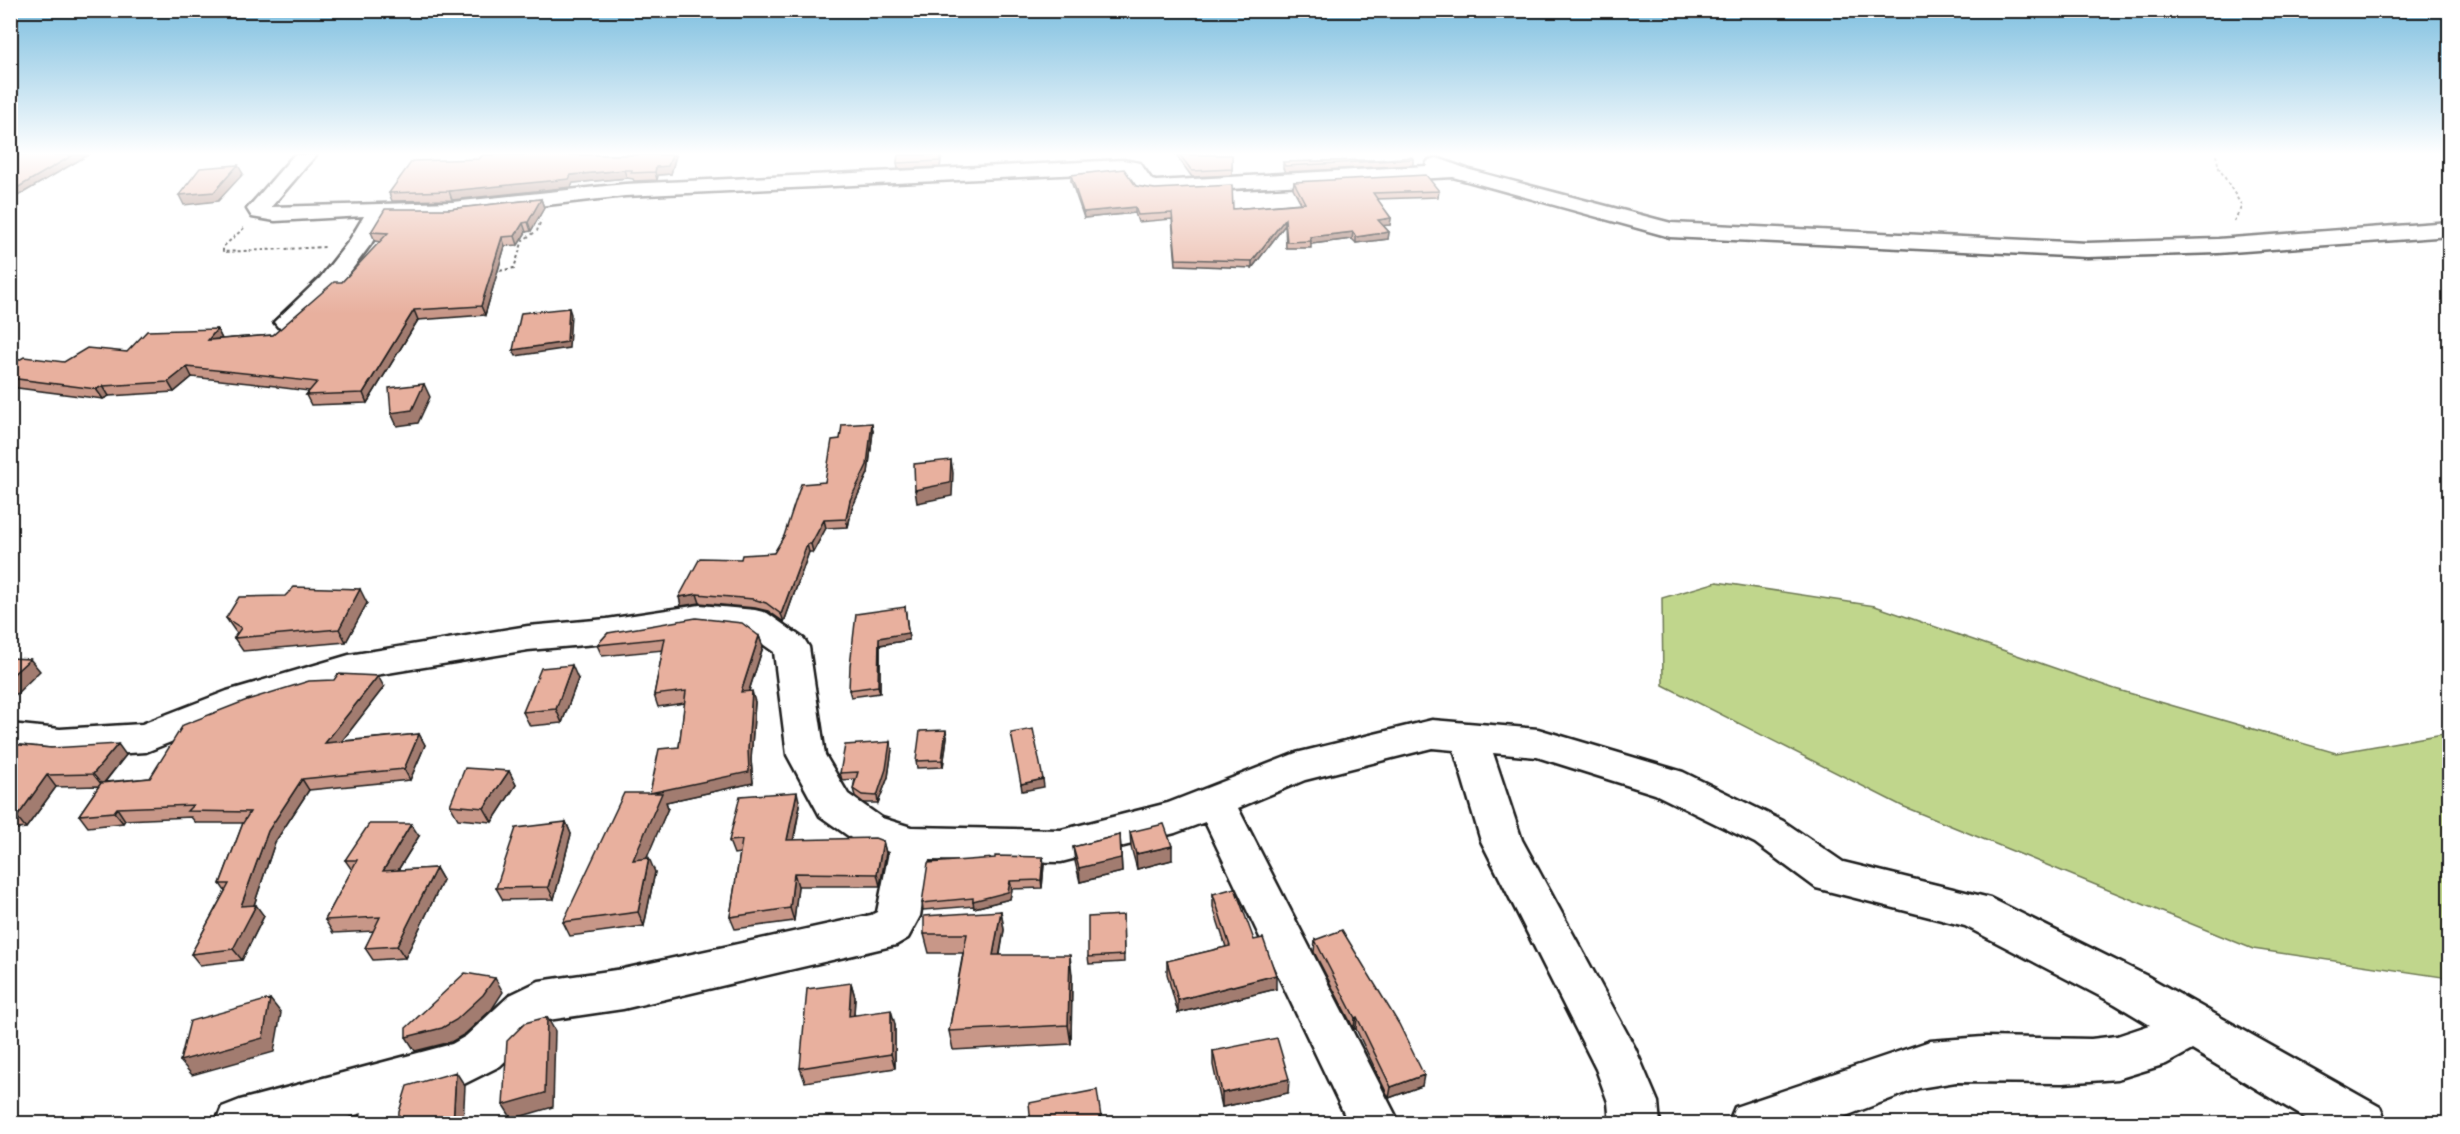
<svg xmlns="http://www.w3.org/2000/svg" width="2460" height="1134" font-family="'Balsamiq Sans',sans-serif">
<rect width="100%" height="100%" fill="#fff"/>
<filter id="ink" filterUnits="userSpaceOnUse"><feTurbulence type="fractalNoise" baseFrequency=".0167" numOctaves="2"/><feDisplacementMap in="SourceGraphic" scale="12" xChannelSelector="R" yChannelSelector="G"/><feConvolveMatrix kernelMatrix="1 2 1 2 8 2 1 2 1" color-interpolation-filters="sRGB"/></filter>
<g filter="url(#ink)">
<!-- green -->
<path fill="#c0d68c" stroke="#6e7954" stroke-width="1.5" d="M1717,582L1875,606L2115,689L2336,753L2449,733V978L2253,949L1902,806L1663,685L1662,598Z"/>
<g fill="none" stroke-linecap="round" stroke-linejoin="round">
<defs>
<path id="minor" d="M294,155H316L271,207L452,202L625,184L1123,160L1140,163L1152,180L1156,181L1427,166L1426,164L1429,160L1436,158L1443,160L1470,170L1671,223L2087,243L2218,239L2450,222V236L2218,253L2087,257L1670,237L1453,177L1156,193L1137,190L1126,173L1123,172L625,196L452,216H387L371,244L338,288L296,327L287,330L278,327L274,322L320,278L349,241L364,216L275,221L252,217L247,209Z
M700,605L755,610L767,613L804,639L809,647L825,755L848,794L882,818L911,827L1061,830L1168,803L1296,753L1432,720L1538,729L1683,772L1783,821L1843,862L1990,898L2147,976L2380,1107L2387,1124H2315L2192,1050L2166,1064L2117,1079L2064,1083L1956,1082L1919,1088L1825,1124H1728L1735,1107L1930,1041L1983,1037L2091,1039L2117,1036L2150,1025L2115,1004L1965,926L1816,888L1755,843L1655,794L1537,757L1493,753L1522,840L1635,1048L1658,1102L1660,1124H1610L1608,1102L1596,1069L1481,841L1454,750L1432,748L1305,780L1238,808L1400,1124H1349L1205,822L1175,833L1061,862L929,860L920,916L908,938L896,945L623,1009L548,1020L500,1066L462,1085L415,1098L409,1124H359L362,1113L325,1124H215L222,1107L240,1100L452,1044L466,1036L510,995L539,981L623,969L871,915L877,912L889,852L854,840L820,816L787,755L774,652L746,632L700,627L607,643L528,650L351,679L253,709L146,752L60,757L10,752V724L60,729L142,724L227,691L349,655L528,626L607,619Z"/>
</defs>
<!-- minor casing -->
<use href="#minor" stroke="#1c1c1c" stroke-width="5"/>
<!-- path -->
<path stroke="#1c1c1c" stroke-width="2" stroke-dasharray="3 3" stroke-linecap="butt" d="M2216,155L2219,168L2242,206L2233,223
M244,228L223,247V252L326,247
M494,272L514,268L523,240L537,231L541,220"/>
<!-- minor -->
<use href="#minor" fill="#fff" fill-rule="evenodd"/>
</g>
<!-- wall -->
<path fill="#c89788" stroke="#1c1c1c" stroke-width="1.5" d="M10,155H88L14,198L10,199Z
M483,155H676L671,174L658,175L657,180L634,181L633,179L627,178L573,183L571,187L452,200L392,201L389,193L479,159Z
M898,155H942L940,167L898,169L897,163Z
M1176,155H1232V175L1192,177Z
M1413,159V165L1285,172L1283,168V162Z
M1071,175L1136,186L1233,209L1301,203L1293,188L1294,182L1439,191L1438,197L1377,199L1391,218L1390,225H1383L1389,232L1388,239L1356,243L1352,239L1311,244V248H1286L1285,225L1252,268L1176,265L1172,219L1138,222L1135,213L1084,218L1071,181Z
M541,199L544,208L531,231L526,232L518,245L505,246L485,315L418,320L367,403L311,405L306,395L309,391L277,387L276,386L192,377L174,392L109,396L103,399L10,387V365L64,362L127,352L217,329L222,339L273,335L342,282L380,242L375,241L371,232L449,209Z
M873,431L868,473L852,508L848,527L826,528L813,552H809L784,622L768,611L755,608L700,603L681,606L741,559L774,553L825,482L840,439Z
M367,603L346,642L243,651L234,638L237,633L235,631L226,618Z
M905,607L909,640L880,645V693L851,697L849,690Z
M608,633L759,636L763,647L749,691L755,702L751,760L753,783L666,802L668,808L646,858L655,872L644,926L570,936L563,922L650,793L679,747L685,703L658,707L654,695L663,650L602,656L597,645Z
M578,679L562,723L530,726L523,712Z
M384,687L342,741L419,734L425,745L410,780L309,790L275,842L254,905L264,916L242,960L200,965L191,954L225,891L220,884L243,823H196L191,817L125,820L123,823L88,827L79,815L99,786L56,787L26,828L10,830V744L126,755L105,782L150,778Z
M947,737L943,767L917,768L916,761Z
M890,742L892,749L888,777L878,803H864L855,796L853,789L855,779L842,780L840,773Z
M509,771L516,785L492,822L458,819L450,805Z
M800,805L794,840L883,841L886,853L880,886H798L794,921L735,929L730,917L740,853L734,854L729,841Z
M566,822L571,834L554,899L503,900L496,888Z
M1130,832L1172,860L1137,869L1131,847Z
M1120,835L1122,872L1080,882L1075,861L1073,847Z
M419,836L398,870L436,868L443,880L405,958L373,960L365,948L374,931L333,933L325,920L352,870L345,860Z
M1044,864L1042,888L1012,889L1010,899L974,908V906L923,910L922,903Z
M1213,894L1254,940L1276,989L1178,1013L1167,974V961L1226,947L1213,907Z
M1001,911L1004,930L1000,955L1072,975L1071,1044L953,1050L949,1031L963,953H929L924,934Z
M1123,915L1124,962L1089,964L1088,957Z
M1315,940L1422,1086L1389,1098L1356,1029H1354L1314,952Z
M851,983L855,997L854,1015L895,1024V1068L805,1082L800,1068Z
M1213,1051L1288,1093L1222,1107L1213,1065Z"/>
<!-- shaded-wall -->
<path fill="#a27b6f" stroke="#1c1c1c" stroke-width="1.5" d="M73,155H88L14,198L10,192Z
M672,155H676L671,174L658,175L657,180L655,172L656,167Z
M238,165L243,174L218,201L184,205L179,195Z
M624,170L627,178L573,183L571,187L452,200L449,191L571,175Z
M541,199L544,208L531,231L528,222Z
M1135,207V213L1084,218L1083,212Z
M1391,218L1390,225L1377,226L1378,220Z
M1285,219V225L1252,268V261Z
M523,223L526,232L518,245L515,236Z
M1353,232L1352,239L1311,244L1310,237Z
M1389,232L1388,239L1356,243V237Z
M502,237L505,246L485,315L481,306Z
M569,308L571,314L569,348L516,356L513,350Z
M414,310L418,320L367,403L363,393Z
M217,329L222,339L208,340Z
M187,367L192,377L174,392L168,382Z
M424,384L430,397L418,423L397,426L391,413Z
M103,386L109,396L103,399L96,389Z
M872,423L873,431L868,473L852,508L848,527L846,519L850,500Z
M951,460L953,473L952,496L917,503L915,490Z
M824,520L826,528L813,552L811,544Z
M807,544L809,552L784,622L781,614Z
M360,589L367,603L346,642L339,629Z
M697,594L700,603L681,606L679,597Z
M905,607L909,640L880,645V693L878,686L879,638Z
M759,636L763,647L745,703L741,692Z
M30,659L40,671L12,698L10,697V677Z
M572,665L578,679L562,723L556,709Z
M378,676L384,687L332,754L325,743Z
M752,691L755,702L751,760L753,783L666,802L668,808L640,874L633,860L650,793L748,749Z
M946,730L947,737L943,767L942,760Z
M419,734L425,745L410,780L404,769Z
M890,742L892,749L888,777L878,803L877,796Z
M118,744L126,755L102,785L93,774Z
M509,771L516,785L492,822L484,808Z
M47,775L56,787L26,828L17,817Z
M302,779L309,790L275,842L250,917L256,905L264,916L242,960L233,949L241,906L268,831Z
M1043,779L1044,787L1022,791L1021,784Z
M797,792L800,805L791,852L787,840Z
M117,808L125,820L123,823L114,812Z
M566,822L571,834L554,899L548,887Z
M411,824L419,836L390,883L383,871Z
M1120,835L1122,872L1080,882L1079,868Z
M883,841L886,853L880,886L877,874Z
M1172,846V860L1137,869L1136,854Z
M1043,857L1044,864L1042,888L1041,880Z
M649,858L655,872L644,926L638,912Z
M436,868L443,880L405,958L397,946Z
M794,873L798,886L794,921L790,908Z
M1010,881L1012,889L1010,899L974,908L973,901Z
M1001,911L1004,930L996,974L993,955Z
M1070,955L1072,975L1071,1044L1068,1025Z
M1276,975V989L1178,1013V1000Z
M495,978L503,992L492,1009L465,1034L451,1042L415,1051L406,1037Z
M851,983L855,997L853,1030L849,1016Z
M270,999L281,1013L274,1052L192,1075L180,1061Z
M891,1010L895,1024V1068L891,1054Z
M547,1017L555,1031L553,1107L512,1119L503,1105Z
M1357,1017L1356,1029H1354L1355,1018Z
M456,1072L465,1086L463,1124H453Z
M1424,1075L1422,1086L1389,1098L1391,1087Z
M1289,1079L1288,1093L1222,1107V1093Z"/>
<!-- building -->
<path fill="#e8b09e" stroke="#1c1c1c" stroke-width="1.5" d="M10,155H73L10,192Z
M483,155H672L668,166L656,167L655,172L631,173L632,170H624L571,175L569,179L449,191L389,193L412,161L479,159Z
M898,155H940V161L897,163Z
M1180,155H1232V169L1192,171Z
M1412,157L1413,159L1285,166L1283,162L1375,160Z
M238,165L214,192L179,195L200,168Z
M1124,169L1136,186L1155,189L1232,185L1233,209L1305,203L1294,182L1426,175L1439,191L1373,193L1391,218L1378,220L1389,232L1356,237L1353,232L1310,237L1311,241L1287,242L1285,219L1252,261L1176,259L1172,213L1138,215L1135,207L1083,212L1071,175Z
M541,199L528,222L523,223L515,236L502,237L481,306L414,310L363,393L306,395L317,382L272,377L273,376L187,367L168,382L103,386L96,389L10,378V365L24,357L64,362L87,348L127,352L147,331L217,329L208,340L273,335L334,282H342L388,233L371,232L385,209H449Z
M569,308L567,342L513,350L521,313Z
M424,384L412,410L391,413L389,388Z
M872,423L867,465L850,500L846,519L824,520L811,544H807L781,614L766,603L753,599L697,594L679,597L700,558L741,559L742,555L774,553L784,536L801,484L825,482L832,440L840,439L842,425Z
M951,460L950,483L915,490L914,464Z
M294,587L360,589L339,629L234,638L241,628L226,618L239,597L285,596Z
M905,607L908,633L879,638L878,686L849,690L850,666L856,614Z
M696,618L742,623L759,636L741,692L752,691L748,749L749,772L650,793L659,749L679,747L686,691L654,695L665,638L597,645L608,633Z
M10,658L30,659L10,677Z
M572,665L556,709L523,712L541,668Z
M338,674L378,676L325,743L419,734L404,769L302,779L268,831L241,906L256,905L233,949L191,954L229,884H220L243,823L250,812L187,811L193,805L117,808L114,812L79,815L101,783L150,778L183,725L247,700L309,681L334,680Z
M1033,729L1043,779L1021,784L1011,733Z
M946,730L942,760L916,761L920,731Z
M890,742L886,769L877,796L862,795L853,789L858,772L840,773L845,745Z
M10,744L51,748L118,744L93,774L47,775L17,817H10Z
M465,768L509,771L484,808L450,805Z
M797,792L787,840L875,838L883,841L877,874L794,873L790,908L730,917L742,840L729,841L740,796Z
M624,793H662L633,860L649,858L638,912L563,922Z
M566,822L548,887L496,888L516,828Z
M369,824H411L383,871L436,868L397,946L365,948L380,917L325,920L357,860H345Z
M1164,824L1172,846L1136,854L1130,832Z
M1120,835L1121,858L1079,868L1073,847Z
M995,856L1043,857L1041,880L1010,881L1008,892L973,901V898L922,903L928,863L995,858Z
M1235,888L1254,940L1263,938L1276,975L1178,1000L1167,961L1230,946L1213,894Z
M1001,911L993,955H1070L1068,1025L949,1031L967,934H924V916Z
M1123,915L1124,955L1088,957V917Z
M1342,930L1399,1024L1424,1075L1391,1087L1357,1017L1355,1018L1315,940Z
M465,973L495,978L483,995L456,1020L442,1028L406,1037V1028Z
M851,983L849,1016L891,1010V1054L800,1068L807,989Z
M270,999L263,1038L180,1061L190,1021Z
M547,1017L545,1093L503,1105L507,1041L525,1023Z
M1277,1038L1289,1079L1222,1093L1213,1051Z
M456,1072L453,1124H398L399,1112L407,1086Z
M1097,1090L1102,1124H1031L1029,1103Z"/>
</g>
<!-- sky -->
<linearGradient id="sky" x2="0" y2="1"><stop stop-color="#7cbedf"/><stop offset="0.49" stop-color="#fff"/><stop offset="1" stop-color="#fff" stop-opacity="0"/></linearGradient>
<rect width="2460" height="314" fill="url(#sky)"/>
<!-- margin -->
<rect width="2460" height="1134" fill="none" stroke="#fff" stroke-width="36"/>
<rect x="18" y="18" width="2424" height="1098" fill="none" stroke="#1c1c1c" stroke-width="2" filter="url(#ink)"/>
</svg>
